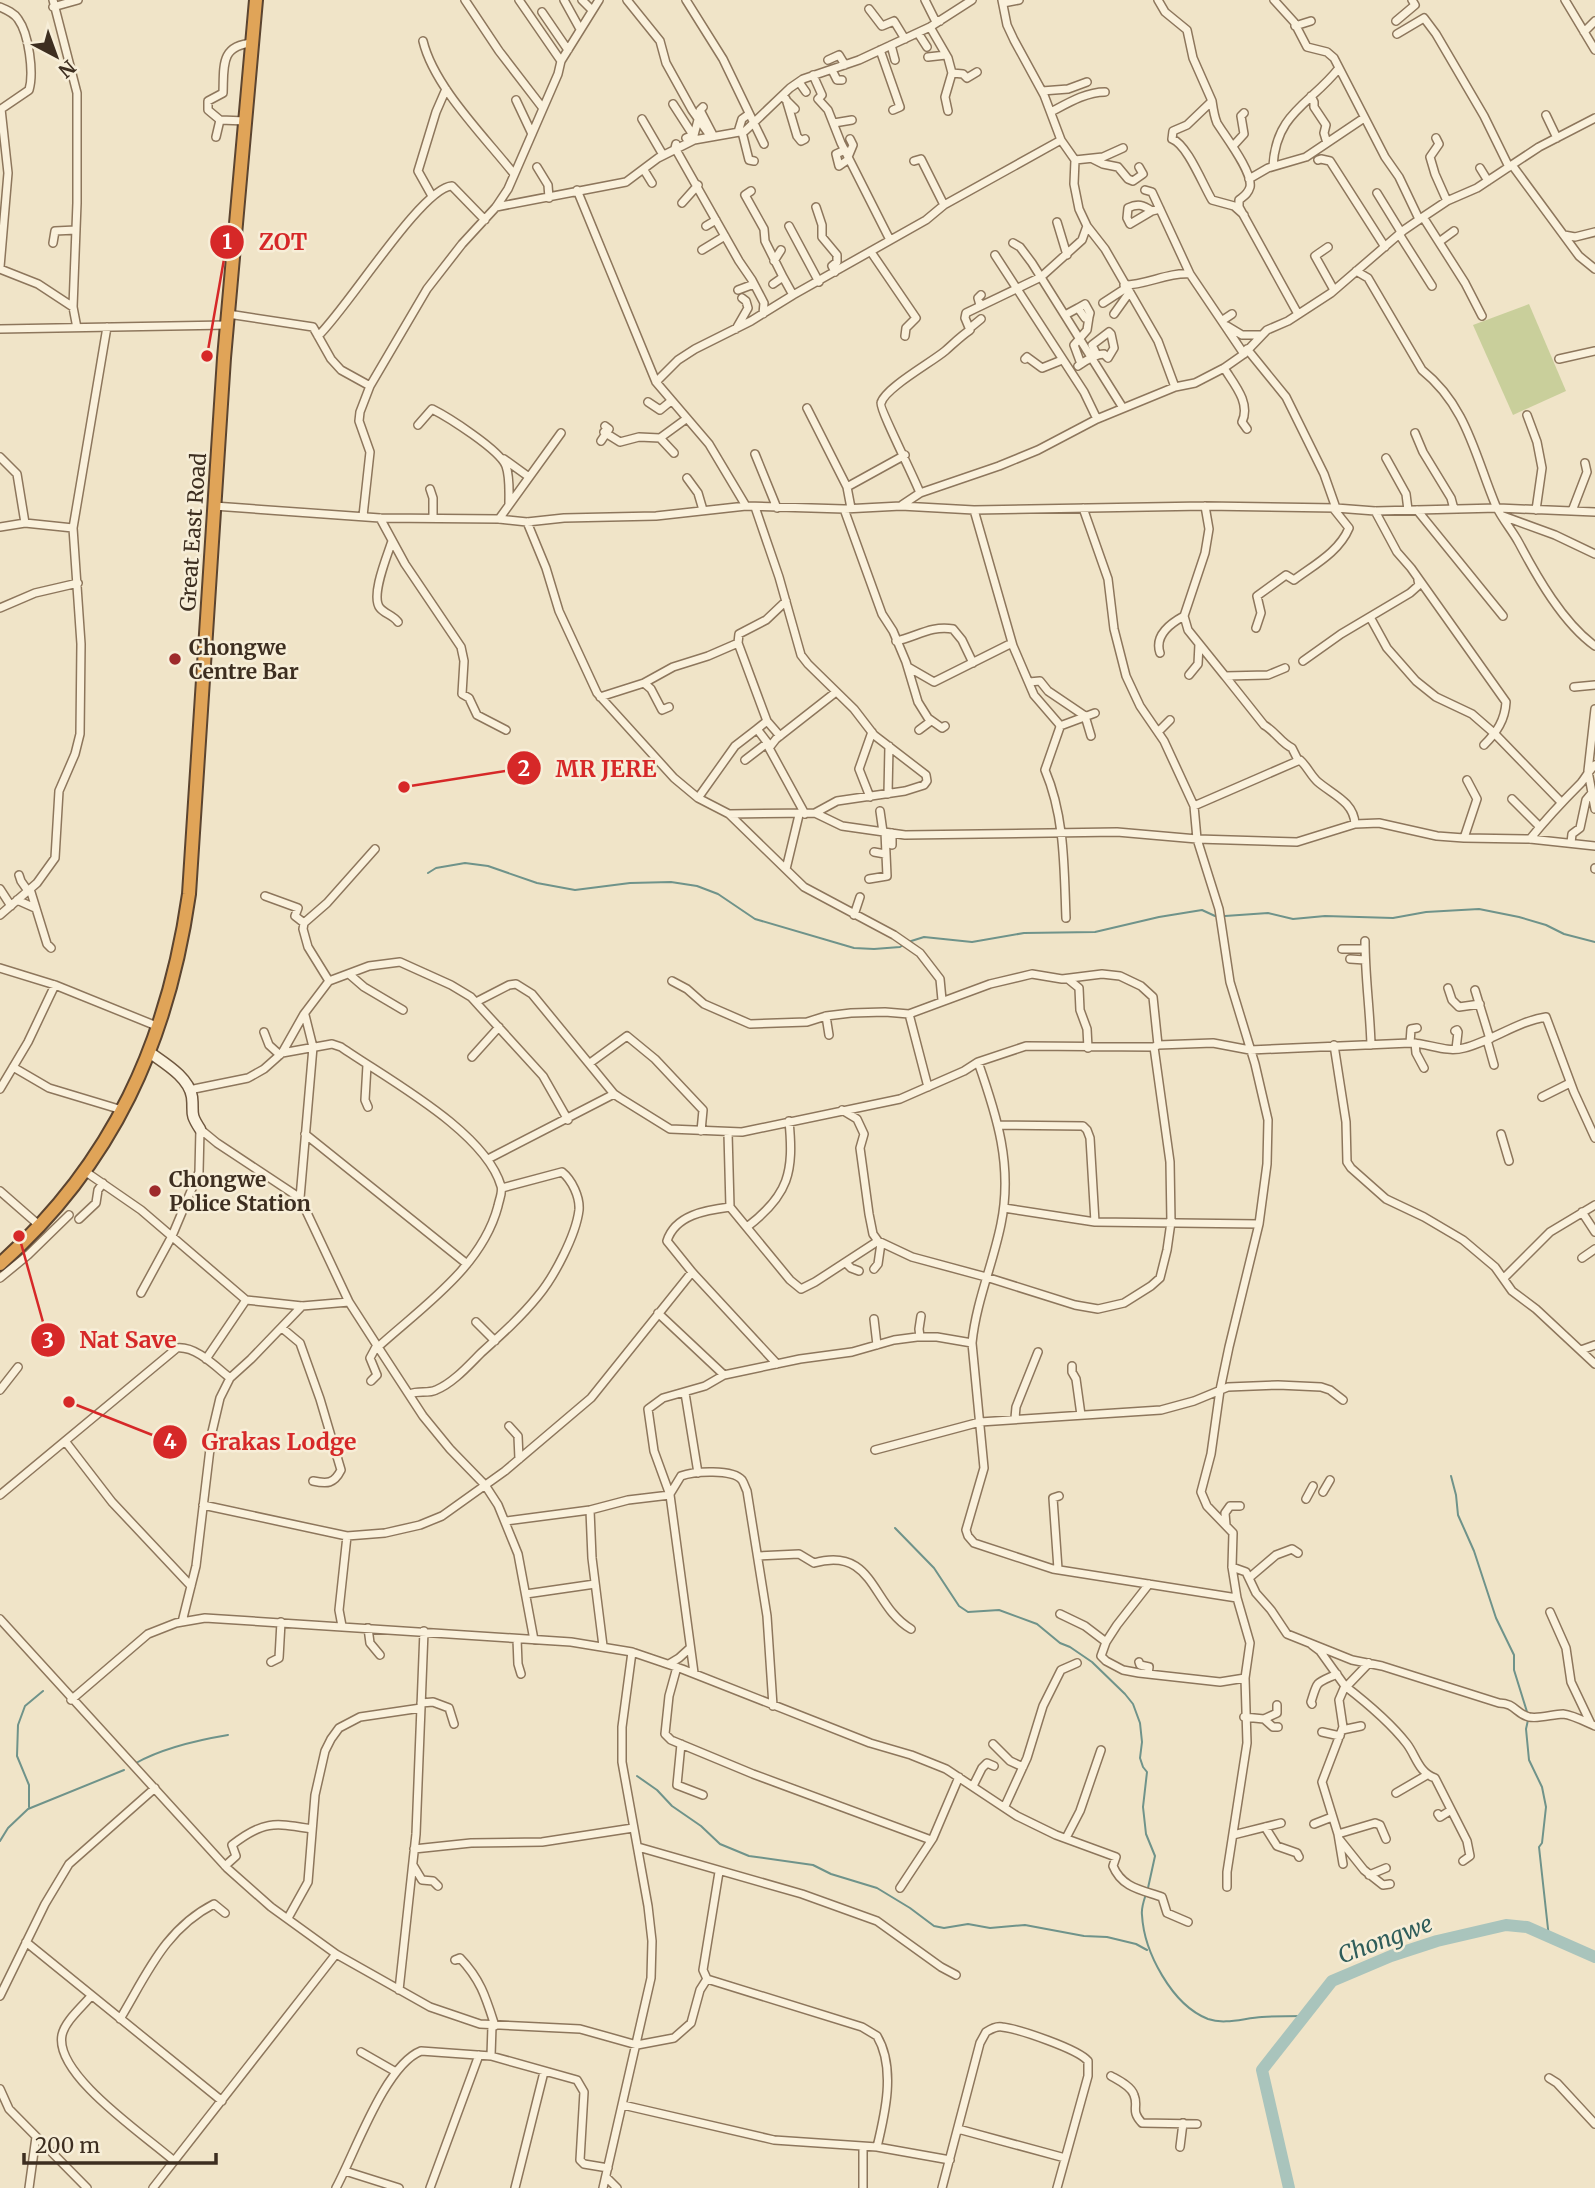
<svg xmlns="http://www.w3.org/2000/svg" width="1595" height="2188" font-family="Merriweather,serif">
<rect width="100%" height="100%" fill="#f0e4c8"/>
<!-- green -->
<path fill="#c9cf9b" d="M1529,304L1566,391L1513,415L1473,325Z"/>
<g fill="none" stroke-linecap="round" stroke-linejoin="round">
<!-- stream -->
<path stroke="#6f938a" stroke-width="2" d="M428,873L436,868L465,863L488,866L537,883L575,890L630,883L671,882L697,886L718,894L755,919L854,948L874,949L900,947L903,945
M1225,916L1268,913L1293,919L1325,916L1393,918L1426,912L1479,909L1519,917L1546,925L1564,934L1595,942
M908,942L924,937L972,942L1024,933L1095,932L1159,917L1202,910L1215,916
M1451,1476L1456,1495L1458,1515L1474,1551L1496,1618L1514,1655V1670L1528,1715
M895,1528L934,1568L959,1606L968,1612L999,1610L1037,1624L1060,1643L1070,1647L1092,1662L1125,1694L1133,1704L1140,1723L1142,1742L1140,1758L1143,1767L1147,1772L1143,1807L1146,1834L1155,1856L1148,1888
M1528,1720L1526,1729L1529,1760L1542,1787L1546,1807L1542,1843L1539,1847L1549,1938
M136,1763C163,1748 198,1740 228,1735
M637,1776L657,1790L672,1806L701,1826L720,1844L749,1856L813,1865L831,1874L877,1888L910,1908L934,1926L944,1928L968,1924L990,1928L1025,1925L1084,1936L1107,1937L1136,1944L1147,1950
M29,1807V1785L17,1756L18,1725L25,1706L43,1691
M0,1841L8,1828L28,1809L124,1770
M1146,1894C1144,1900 1141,1908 1142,1915C1144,1952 1172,2005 1208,2019C1225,2025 1244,2018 1262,2017C1276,2016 1290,2016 1305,2016"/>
<!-- river -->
<path stroke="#a9c4bc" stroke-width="12" d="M1289,2188L1262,2070L1332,1981L1391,1956L1437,1941L1506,1925L1527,1927L1595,1957"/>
<defs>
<path id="street" d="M53,0L77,93V203L73,307L77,328
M465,0L499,51L542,107
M519,0L561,61
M564,0L580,29
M582,0L592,10
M627,0L660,41L666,63L692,110L711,137
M686,0L723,59L764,144
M925,0L935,20L940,21
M1002,0L1007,25L1014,40L1044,95L1061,140L1075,160L1074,184L1079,209L1087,226L1105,249L1158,341L1175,387
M1158,0L1165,12L1187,30L1193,58L1212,101L1187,125L1173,131L1172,139C1187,144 1203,185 1212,200L1234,206L1244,215
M1274,0L1294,22L1307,47L1327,52L1334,58L1385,157L1399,177L1419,219
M1565,0L1595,50
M1003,3L1019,0
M0,7C7,10 14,13 18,19C29,34 34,73 29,90L1,109L8,173L0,267
M53,7L78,0
M869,9L882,26L894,21L905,39
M542,12L568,50
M1396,21L1415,5L1412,0
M1295,26L1311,21
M930,27L948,58L952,73L963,74L967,78L977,72
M1584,32L1595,21
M918,33L927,47
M1397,34L1424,18L1436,34L1484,116L1509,167
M423,41C434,87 485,137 514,174
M891,45L895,60
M880,50L900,107L893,110
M928,57L946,55
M828,60L839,55L845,65
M832,70L837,80H842
M813,75L822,95L818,99L828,110L841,143L890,240
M799,82L806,92
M1042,91L1068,89L1087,82
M1311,96L1314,102V107L1326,125L1324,133L1327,143
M785,99L795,109
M786,99L797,136L801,141L805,139
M516,100L532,134
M1212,101C1213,108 1214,116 1217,123C1225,136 1253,172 1250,187C1248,194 1244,196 1239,200V207L1298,314
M673,104L693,135
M703,107L700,110L712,133
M948,111L945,97L952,73
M1051,112C1068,103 1086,92 1105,92
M1546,115L1557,138
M642,119L663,155
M220,120L208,110V101L223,93C224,66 220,45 253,43
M834,123L852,120
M738,132L742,119L749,114
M742,132L749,160L754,161
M216,137L220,120L246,121
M686,138L694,135L698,120
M1436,138L1439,144L1430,157L1435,174L1447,201
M676,144L675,148L739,261L752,280L764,303L763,314
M1234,145L1244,134L1241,116L1244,113
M845,150L836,154L839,166L849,159
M848,157L853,145L850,139
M1093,159L1103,164L1118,167L1128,179L1133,181L1143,174L1139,167
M1075,160L1103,157L1123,148
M1318,160L1321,159L1330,161L1385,247
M914,161L921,159L944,205
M1512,165L1579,256L1595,269
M1273,166C1276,112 1311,104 1339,68
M537,167L548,185L549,198
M1480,168L1488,181
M644,170L652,183
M1249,179L1268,168L1306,157L1364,118
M577,190L656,382L709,444L746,506
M1145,190L1152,192L1190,274L1244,354
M751,191L745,195L764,229L765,241L783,277
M1377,193L1401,232
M432,196L418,171L436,112L446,89
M682,203L698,185
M496,207L626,182L658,158L694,140L745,131L790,88L803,79L859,60L930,27L972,0
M816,207L822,225V237L837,255V262L832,266L835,272
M1152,211C1143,205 1138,203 1128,208L1127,218L1130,224L1152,211L1160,209
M1423,217L1465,283L1482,316
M1057,222L1067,255
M706,226L716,220
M789,226L819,282
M1399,234L1432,286
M1564,235L1575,237L1595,232
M1439,242L1454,231
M53,243L55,231L76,230
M1013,243L1020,247L1032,263L1123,408
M1328,247L1315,256L1334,290
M702,250L725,236
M871,252L916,318L906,328L905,336
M995,255L1084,392L1097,419
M774,261L781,250
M0,269L38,284L73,307
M1356,271L1368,278L1422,370C1467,406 1475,456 1496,506C1502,519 1512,530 1519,543C1537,577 1563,623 1595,646
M773,284L783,277L793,295
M1124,285C1147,285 1168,272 1190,274
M738,290L754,284
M1103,303L1126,288
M980,305L978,298L981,295
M1078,308L1085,304L1090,313L1089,317
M228,314L313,327L331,359L341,370L370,386
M1114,314L1129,293
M1065,315L1078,308L1085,318L1089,317L1087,330L1074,345L1081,364
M1223,320L1232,314
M1227,326L1242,335H1262
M970,328L981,319
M0,329L227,325
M736,329L748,308L746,301L742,298
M318,336C347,309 422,187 452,186L485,220
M1247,349L1286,397L1324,474L1336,508
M1025,359L1027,357L1042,368L1062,360
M1559,359L1595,351
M1078,366C1085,361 1095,354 1104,354L1108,358L1114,348L1111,334L1109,332L1092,345L1097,355
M1224,368C1234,384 1251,403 1242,422L1247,429
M656,382L678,360L695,349L751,321L793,295L926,220L944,205L1061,140
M648,402L660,410L671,401
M807,408L847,487L851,508
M1527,415L1537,442L1542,468L1536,510
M418,425L432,409C448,417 500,450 506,466C510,477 509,492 509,504
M604,432L620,442L639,437L660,438
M1415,433L1423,452L1451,498L1454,509
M601,441L609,429L605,426
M674,453L660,438L686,419
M755,454L777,508
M0,457L17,474L25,523L73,528
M1386,458L1406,494L1408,510
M504,459L529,477
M687,478L698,493L703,510
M847,487L905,455
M430,489L433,498V518
M920,493C915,479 879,408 881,403C885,388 932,362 945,351C953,344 961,336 970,330L965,318L966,313L1041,277L1082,240L1087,226
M902,505L920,493L999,466L1038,450L1097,419L1175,387L1195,383L1224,368L1244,354L1267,330L1288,321L1331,293L1404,230L1423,217L1447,201L1477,188L1539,147L1595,118
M214,506L380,518L499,519L527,522L564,518L656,516L746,506L844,509L901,506L974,510L1205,506L1336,508L1375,511L1498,508L1595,512
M1205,506L1209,529L1205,553L1184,616L1188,630L1225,676L1268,675L1285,668
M755,507L779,577L801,655L808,664L854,709L874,735L926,775L927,781L924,785L905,791L837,801L815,813
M1083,508L1108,579L1114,629L1126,676L1140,706L1164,741L1194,806L1197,839L1219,909L1230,982L1255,1064L1268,1120L1267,1164L1259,1224L1229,1347L1220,1390L1211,1454L1201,1492L1207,1506L1233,1533L1232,1567L1237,1598L1250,1643L1245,1678L1220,1682L1139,1673L1123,1670L1106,1661L1101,1656L1106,1642L1117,1625L1149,1584
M844,509L882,614L893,631L906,662L918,702L928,718L942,728L945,726
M974,510L1013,646L1034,695L1059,724L1060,727L1045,770C1065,817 1064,868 1066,918
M1417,510L1503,616
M1375,511L1397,552L1411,568L1506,702C1505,720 1497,732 1484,745
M1572,511L1587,472L1585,463
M363,516L370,452L359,421L360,412L370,386L427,289L462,244L496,207L508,189L558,74L561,61L599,0
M1503,516L1555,535L1595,554
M380,518L405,564L461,647L464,661L462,694L469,698L477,715L506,730
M499,519L561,433
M527,522L546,568L559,611L597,693L674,778L698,798L729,814L804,887L894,935L920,953L940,979L942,1000
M0,527L25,523
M392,541C388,554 370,596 380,608C385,614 393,615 398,622
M0,608L35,593L78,583
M1370,617L1387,648L1416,681L1436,697L1472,714L1495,734L1561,802
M1256,628L1261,613L1257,596L1286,575L1294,580C1314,565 1339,552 1349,528L1333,508
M896,641C916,637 931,625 953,629L962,640L973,663
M738,643L767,721
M1160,653C1154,635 1171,623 1184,616
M1303,661L1341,634L1410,593L1419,585L1418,580
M908,667L934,682L1012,643
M1189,675L1198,664L1199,644
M1225,676L1264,725C1275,731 1281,743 1292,748L1298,760
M1029,682L1040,681L1048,691L1085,716L1091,736
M644,683L673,667L708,656L738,643L739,634L766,620L786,601
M1574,687L1595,685
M600,697L644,683L651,689L662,710L669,707
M1595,709L1588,771L1595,809
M1060,726L1095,713
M919,730L931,721
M1158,732L1170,720
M770,746L757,729L767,721L780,736
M745,760L767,743
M888,794L889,746
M870,797L859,769L872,732
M698,798L735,746L757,729
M1512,799L1540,827
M1194,806L1300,760C1307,766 1311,776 1318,782C1332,794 1354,802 1355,824
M880,811L883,832
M729,814L815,813L842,826L905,835L1117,832L1197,839L1297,842L1355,824L1379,823L1437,836L1464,838L1530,839L1595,846
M805,814L769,748L776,739L836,692
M892,833V845
M1464,838L1477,799L1467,780
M1530,839C1546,819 1563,801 1581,783C1586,777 1589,770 1595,765
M1571,843L1572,834L1580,828L1586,800L1591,794
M874,852L885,854
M1595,868V869
M786,869L799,815
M19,875L21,881L28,891
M869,879L887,876L885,832
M0,889L11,906
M30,889L47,944L51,948
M265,896L298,908L295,916L304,923
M17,900L35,908
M0,915L37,883L55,858L59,791L75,754L80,734L81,644L73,528L107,327
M854,915L860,897
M1365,941C1365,976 1370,1010 1371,1045
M1342,949H1365
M1350,959L1365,960
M0,968L55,985L159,1027
M349,974L364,987L403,1010
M1068,979L1079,988L1080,1010L1087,1029L1088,1048
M329,981L308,947L303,929L304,923L327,903L375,849
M672,981L687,989L704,1004L750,1024L807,1022L826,1016L851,1013L885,1012L909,1014L990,984L1032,974L1062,979L1102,974L1120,976L1141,986L1153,997L1158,1045
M1448,988L1452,1000L1459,1007L1480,1004
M1475,990L1490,1039
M476,1002L509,985L516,984L532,994L614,1094L620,1098L670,1129L742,1132L900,1099L964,1071L978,1062L1026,1046L1154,1047L1158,1045L1213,1043L1250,1050L1410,1043C1429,1043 1445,1053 1464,1048C1492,1041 1518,1021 1546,1017L1574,1092L1595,1138
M909,1014L928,1087
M826,1016L829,1035
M1455,1031L1457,1030L1458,1032L1456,1049
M264,1032L269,1045L280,1055
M1487,1040L1494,1065
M1410,1043L1411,1029L1417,1028
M1415,1043L1416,1053L1424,1068
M1334,1045L1346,1122L1347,1162L1351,1168L1386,1199L1424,1217L1463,1240L1495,1267L1512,1291L1536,1309L1595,1364
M282,1053L332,1044L341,1047C387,1079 485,1131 501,1186C503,1192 499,1200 498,1206C482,1267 422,1307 378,1347
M472,1057L499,1027
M978,1062C997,1116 1013,1166 1001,1224C993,1264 976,1302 972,1343L984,1468L966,1530L968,1536L974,1543L1053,1569L1237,1598
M590,1063L627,1036L655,1059L703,1110L701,1131
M367,1065L365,1100L368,1107
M13,1067L49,1088L122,1110
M0,1089L28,1042L55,985
M189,1090L248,1078L264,1069L282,1053L304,1014L329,981L369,966L400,962L451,985L471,997L543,1076L568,1120
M1542,1097L1570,1083
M842,1110L857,1119L864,1134L860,1148L869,1214L873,1234L878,1241L912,1257L986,1277L1075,1305L1098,1309L1124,1303L1151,1286L1160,1278L1167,1250L1171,1222L1170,1162L1154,1047
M999,1125L1083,1126L1087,1130L1090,1138L1095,1222
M200,1129L217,1143L300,1198L349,1302L378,1347L423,1416L450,1449L485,1485L498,1505L518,1554L534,1640
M728,1133L730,1207L790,1280L801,1289L815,1282L878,1241
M305,1134L467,1264
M1501,1134L1509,1161
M488,1159L614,1094
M86,1172L141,1210L246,1300L302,1306L349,1302
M0,1191L40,1226
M300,1198L313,1047L305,1015
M730,1207C706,1210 675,1215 667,1241L692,1272L777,1364
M1004,1208L1095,1222L1259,1224
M1582,1212L1595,1232
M79,1219L96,1203L98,1190L103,1183
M747,1227C789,1195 794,1172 789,1121
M1582,1258L1595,1249
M846,1263L851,1268L859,1271
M874,1269L878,1264L881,1243
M0,1278L28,1255L69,1215
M1504,1278L1550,1232L1595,1205
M141,1293L172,1236L199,1172L200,1129
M658,1313L724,1375
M874,1319L877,1345
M476,1322L495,1341
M282,1328L300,1343L320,1399L341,1470C334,1484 327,1484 313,1481
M920,1337L919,1329L921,1316
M1581,1350L1595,1345
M206,1359L246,1300
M1072,1366V1372L1076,1379L1081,1415
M371,1381L377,1375L370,1358L377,1345
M0,1390L18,1367
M685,1393L698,1473
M410,1394C418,1390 428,1394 436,1390C453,1383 468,1366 481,1353C501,1335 521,1317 538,1296C554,1277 576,1235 579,1210C580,1197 572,1180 562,1172L502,1188
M1015,1418L1016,1407L1038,1352
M509,1426L518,1436L519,1459
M65,1441L112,1502L191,1586
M875,1450L980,1422L1161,1410L1194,1401L1228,1387L1278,1385L1321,1387L1330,1390L1343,1400
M1323,1492L1330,1480
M670,1494L681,1476C694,1471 733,1469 742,1480C744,1483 745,1487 747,1491L767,1616L773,1706
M0,1495L177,1348C196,1346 216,1367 230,1378
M1306,1499L1313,1486
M203,1505L347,1536L385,1533L420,1525L442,1516L505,1471L591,1398L692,1272
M590,1510L592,1558L603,1646
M506,1521L590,1510L628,1500L670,1495
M1226,1525L1225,1513L1230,1506H1240
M758,1556L799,1554L814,1563C875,1546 871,1606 911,1629
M1232,1567L1246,1572L1256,1593L1271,1610L1287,1634L1352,1660L1382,1666L1499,1703C1515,1703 1516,1714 1529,1717C1540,1719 1553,1714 1563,1714C1573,1715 1586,1722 1595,1726
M1058,1569L1053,1498L1059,1496
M1249,1578L1276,1555L1292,1549L1298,1553
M526,1594L595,1584
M1550,1612L1566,1648L1571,1682L1591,1724
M1060,1614L1085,1626L1106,1642
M0,1619L227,1868L271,1907L336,1954L430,2007L480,2024L580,2029L637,2045L674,2038L691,2023L700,1990L707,1979
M182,1622L196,1566L212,1432L220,1398L230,1378L251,1359L302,1306
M342,1626L339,1610L347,1536
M368,1628L370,1643L380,1655
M517,1639L518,1664L521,1674
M1312,1645L1320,1651L1345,1686L1339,1700L1343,1727L1322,1782L1338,1834L1343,1864
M271,1662L279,1658L281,1622
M1139,1662L1140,1665L1149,1667L1148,1674
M669,1664L679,1658L690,1648
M677,1667L669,1696L665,1734L671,1740L753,1774L931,1840
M694,1673L670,1495L654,1451L648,1409L663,1398L705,1386L724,1375L800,1359L852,1352L894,1340L917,1337H937L972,1343
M1345,1686C1367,1703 1390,1722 1407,1744C1416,1756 1419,1773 1435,1778L1467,1841L1470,1856L1463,1861
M1346,1687L1369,1663
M71,1700L148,1634L176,1623L205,1618L571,1642L632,1652L682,1669L870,1743L911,1755L946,1769L1017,1816L1056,1835L1116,1857L1113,1866C1122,1888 1142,1890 1162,1897L1167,1913L1188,1922
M421,1703L433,1702L449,1708L454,1724
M1312,1704L1311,1702C1318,1680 1315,1684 1337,1674
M1244,1717L1264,1719L1277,1713V1705
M1264,1719L1273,1727H1278
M1342,1730L1361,1726
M1322,1732L1340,1736
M681,1744L677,1785L703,1795
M993,1744L1010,1761L1023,1767
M973,1786L982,1768L987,1763L994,1766
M1396,1793L1427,1775
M1005,1806L1027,1758L1043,1706L1061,1670L1077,1663
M1438,1814L1440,1817L1451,1810
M1314,1824L1332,1817
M1265,1827L1277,1846L1297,1853L1299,1857
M1338,1834L1375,1823L1380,1825L1386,1839
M1233,1835L1281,1823
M1066,1838L1080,1811L1101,1750
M1340,1840L1364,1870L1383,1885L1390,1884
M638,1847L802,1894L877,1921L941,1967L956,1975
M414,1849L471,1843L542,1842L633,1828
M413,1865L422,1880L433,1881L438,1886
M225,1866L236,1856L232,1845C264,1820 275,1823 312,1829
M719,1872L703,1970L707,1979L862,2027L877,2036C896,2068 885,2114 877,2147L950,2160
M1369,1875L1386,1868
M1227,1887V1872L1247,1743L1245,1678
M900,1888L933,1838L959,1777
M288,1918L308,1882L315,1795L325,1751L331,1739L339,1728L360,1717L421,1708
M26,1942L222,2101
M455,1960L460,1958C481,1980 486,1998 495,2026
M399,1990L416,1834L424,1631
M0,1996L45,1904L69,1864L155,1788
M91,1996C82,2007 65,2021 62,2035C54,2075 146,2136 174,2161
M120,2019C147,1974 165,1929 214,1904L225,1913
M361,2052L396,2072
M491,2056L492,2026
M1111,2076C1118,2080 1131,2086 1134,2095C1139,2107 1130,2110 1142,2123L1197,2124
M1549,2078L1557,2083L1595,2124
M0,2089L9,2109L87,2188
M623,2105L774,2140L877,2147
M958,2129L1065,2158
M1180,2147L1183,2123
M863,2148V2188
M345,2171L399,2188
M606,2177L617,2188
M29,2188L36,2137
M153,2188L336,1954
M336,2188C355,2153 385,2065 421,2051L491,2056L577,2080L584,2092L580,2160L584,2164L608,2168
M430,2188L479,2055
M515,2188L544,2072
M603,2188L651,1978L652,1941L648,1906L622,1762V1727L632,1652
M942,2188L980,2043L986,2032C991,2029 996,2026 1002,2027C1019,2029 1078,2049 1088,2061V2076L1057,2188"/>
<path id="secondary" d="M149,1052C164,1063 189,1077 192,1097C194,1114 189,1112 200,1129"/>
<path id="highway" d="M0,1264C113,1164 168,1041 189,894L224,358L256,0"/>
</defs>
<!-- street casing -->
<use href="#street" stroke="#8d765c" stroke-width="10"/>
<!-- secondary casing -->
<use href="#secondary" stroke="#6f573f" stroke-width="13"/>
<!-- highway casing -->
<use href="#highway" stroke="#5b4430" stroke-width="16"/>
<!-- street -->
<use href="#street" stroke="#faf1dc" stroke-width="7"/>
<!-- secondary -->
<use href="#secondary" stroke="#faf1dc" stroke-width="10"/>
<!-- highway -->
<use href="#highway" stroke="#e0a458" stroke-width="12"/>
</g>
<!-- markers -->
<g fill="#9e2a2b" stroke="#f7eed8" stroke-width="2.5">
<circle cx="175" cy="659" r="7"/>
<circle cx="155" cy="1191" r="7"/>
</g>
<g text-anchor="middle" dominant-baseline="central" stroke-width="5" stroke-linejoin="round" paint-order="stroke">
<!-- street labels -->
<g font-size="21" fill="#3d2e20" stroke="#f7eed8">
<text transform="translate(193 532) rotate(-86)">Great East Road</text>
</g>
<!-- poi labels -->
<g font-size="21" font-weight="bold" fill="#3d2e20" stroke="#f7eed8" text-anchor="start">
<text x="189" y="647">Chongwe<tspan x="189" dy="24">Centre Bar</tspan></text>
<text x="169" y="1179">Chongwe<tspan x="169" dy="24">Police Station</tspan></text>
</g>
<!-- water labels -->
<g font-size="23" font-style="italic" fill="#2f5d5a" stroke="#f7eed8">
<text transform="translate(1385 1939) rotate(-20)">Chongwe</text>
</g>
</g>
<!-- callouts -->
<path fill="none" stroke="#d62828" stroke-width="2.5" d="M207 356L227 242M404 787L524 768M19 1236L48 1340M69 1402L170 1442"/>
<g fill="#d62828" stroke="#f7eed8" stroke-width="2.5">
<circle cx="207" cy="356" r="7"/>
<circle cx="404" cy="787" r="7"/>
<circle cx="19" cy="1236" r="7"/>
<circle cx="69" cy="1402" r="7"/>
<circle cx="227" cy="242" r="18"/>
<circle cx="524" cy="768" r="18"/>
<circle cx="48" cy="1340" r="18"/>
<circle cx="170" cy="1442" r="18"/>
</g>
<g font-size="21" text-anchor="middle" font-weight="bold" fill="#fff">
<text x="227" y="249">1</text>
<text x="524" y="776">2</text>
<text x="48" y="1348">3</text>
<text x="170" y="1449">4</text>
</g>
<g font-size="23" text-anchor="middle" font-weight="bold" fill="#d62828" stroke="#f7eed8" stroke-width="5" stroke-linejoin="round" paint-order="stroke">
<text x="283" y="250">ZOT</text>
<text x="606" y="777">MR JERE</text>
<text x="128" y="1348">Nat Save</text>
<text x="279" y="1450">Grakas Lodge</text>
</g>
<!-- north arrow -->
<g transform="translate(56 56) rotate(139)" stroke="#f7eed8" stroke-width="5" paint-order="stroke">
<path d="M0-5L12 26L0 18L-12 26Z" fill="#3d2e20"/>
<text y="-10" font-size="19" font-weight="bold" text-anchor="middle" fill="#3d2e20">N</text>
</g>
<!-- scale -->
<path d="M24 2153v10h192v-10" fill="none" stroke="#3d2e20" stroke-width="3.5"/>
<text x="35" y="2153" font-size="21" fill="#3d2e20" stroke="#f7eed8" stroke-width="5" paint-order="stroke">200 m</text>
</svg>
